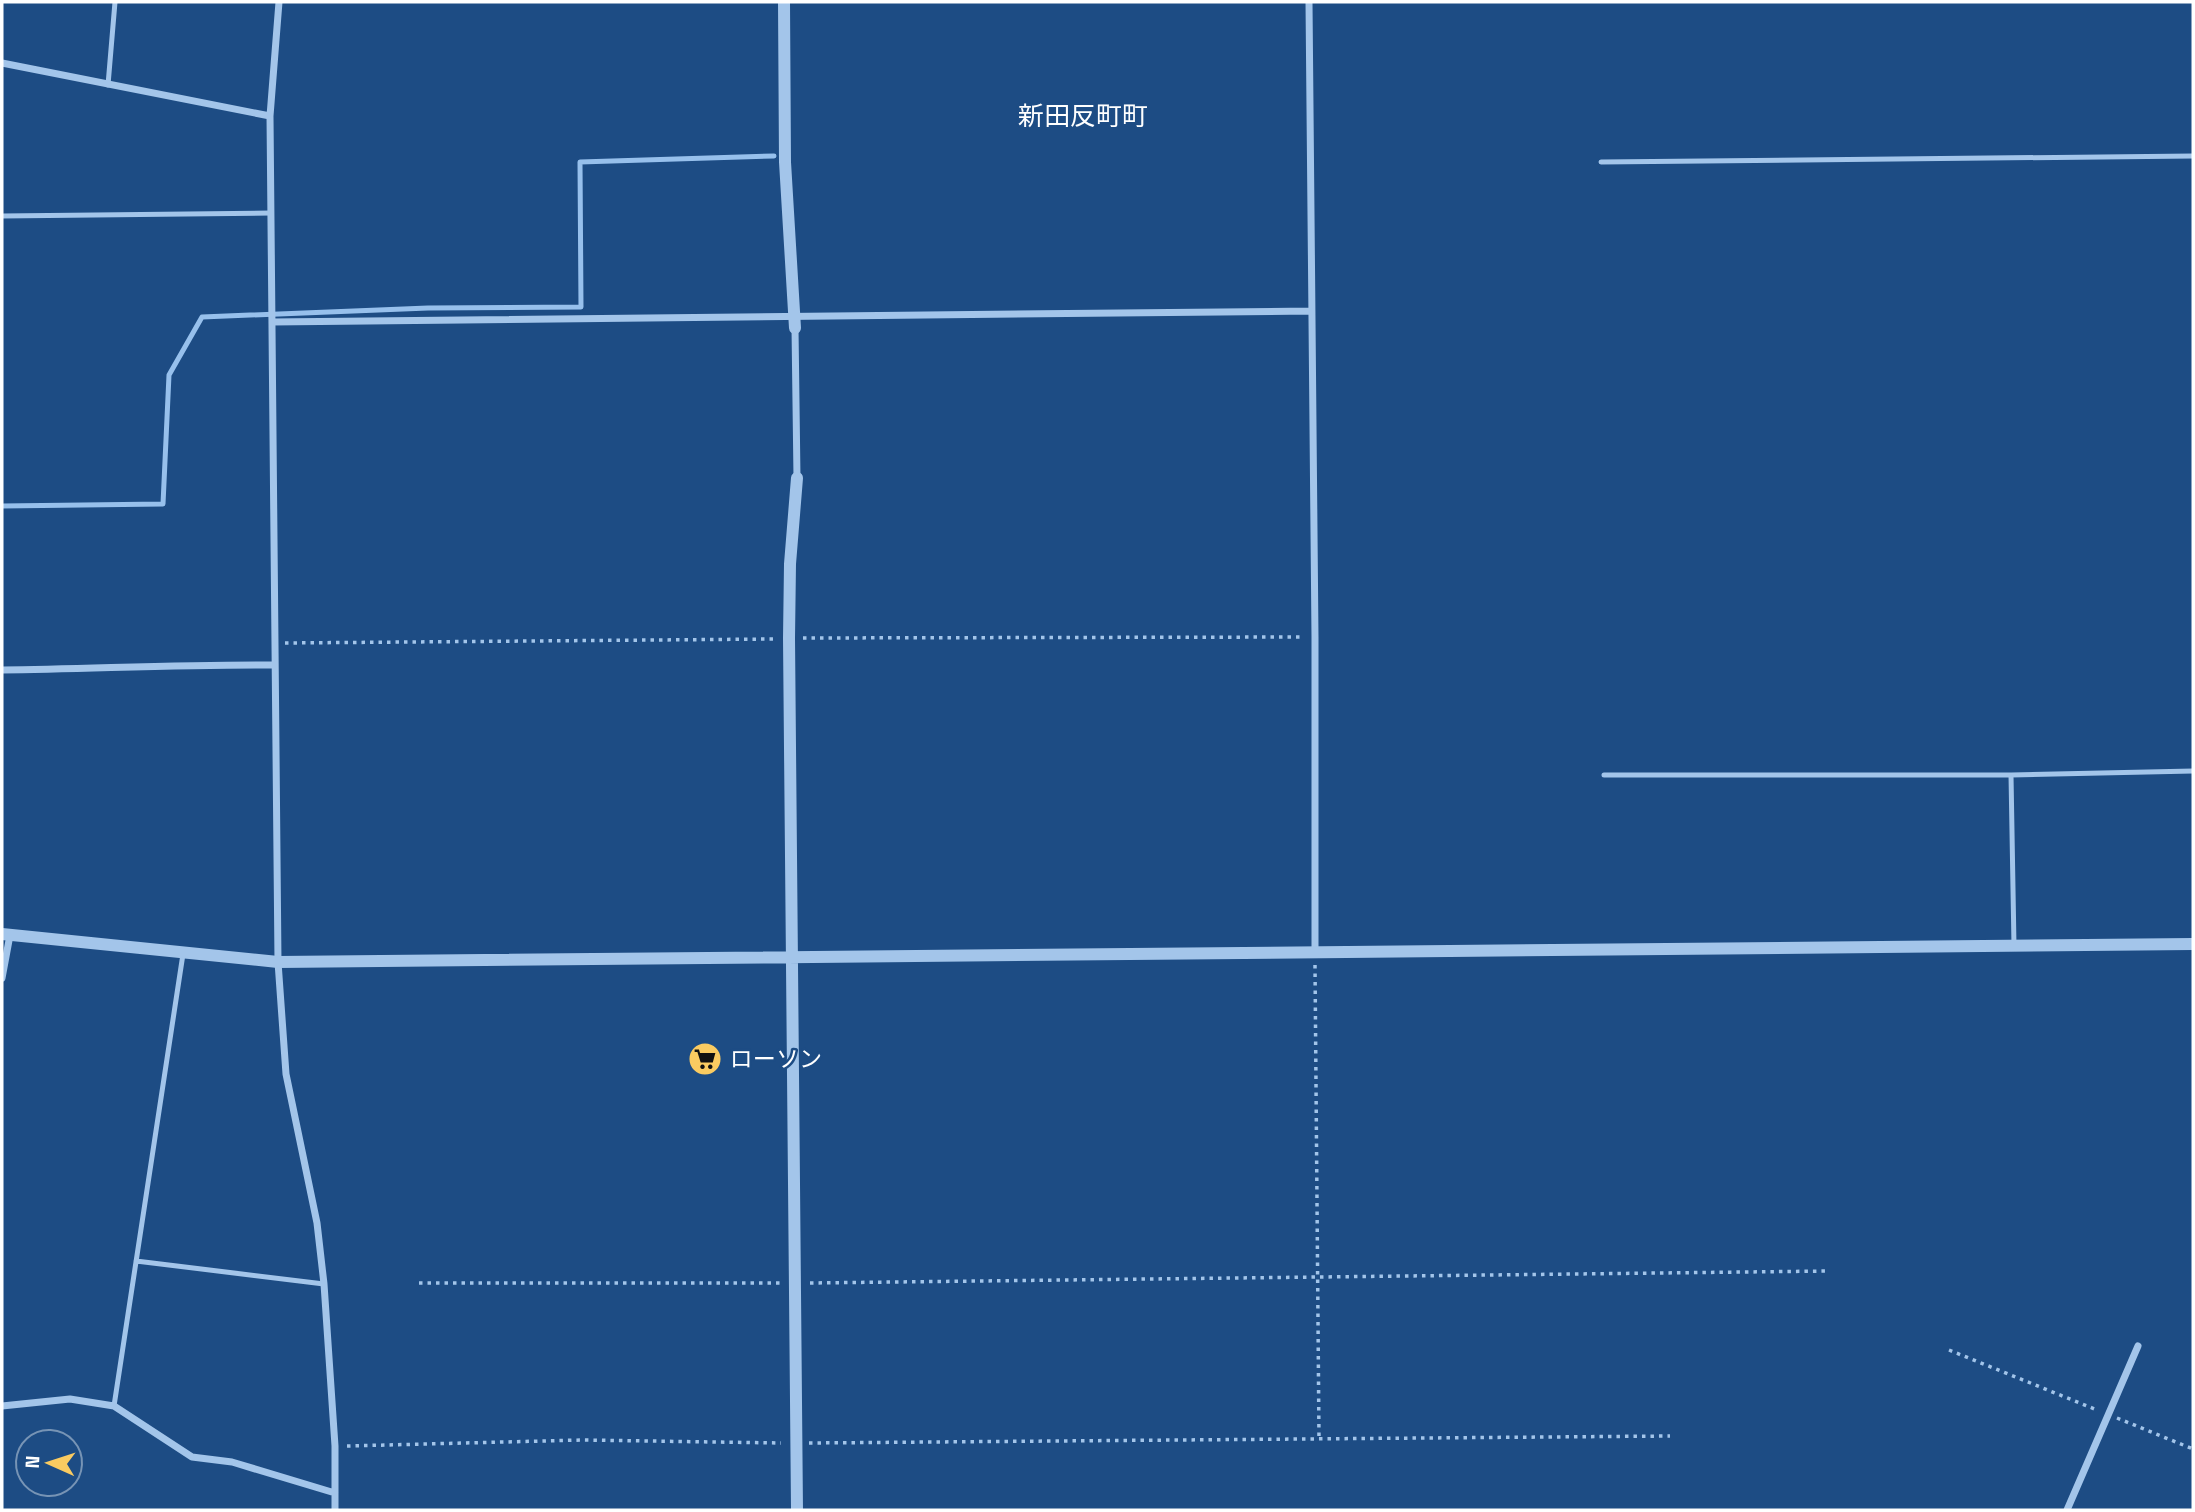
<svg xmlns="http://www.w3.org/2000/svg" width="2195" height="1512" font-family="'Space Grotesk','Noto Sans JP',sans-serif">
<rect width="100%" height="100%" fill="#1d4c84"/>
<g fill="none" stroke-linecap="round" stroke-linejoin="round">
<!-- stream -->
<path stroke="#97c0ec" stroke-width="5" d="M2,506L163,504L169,375L202,317L428,308L581,307L580,162L774,156"/>
<!-- path -->
<path stroke="#a3c5ea" stroke-width="3.5" stroke-dasharray="3.5 5" stroke-linecap="butt" d="M803,638L1303,637
M285,643L775,639
M1315,965L1319,1439
M419,1283H781
M810,1283L1828,1271
M1949,1350L2097,1410
M2117,1418L2193,1449
M809,1443L1670,1436
M347,1446L582,1440L781,1443"/>
<!-- service -->
<path stroke="#a3c5ea" stroke-width="5" d="M108,85L115,2
M1601,162L2193,156
M2,216L271,213
M1604,775H2011L2193,771
M2011,775L2014,946
M136,1261L324,1284
M114,1406L183,954"/>
<!-- minor -->
<path stroke="#a3c5ea" stroke-width="7" d="M279,2L270,116L278,962L286,1074L317,1223L324,1284L335,1446V1510
M1309,2L1315,637V953
M2,63L270,116
M272,322L1311,311
M795,328L797,478
M2,670C93,669 184,664 275,665
M2,978L10,935
M2,1406L70,1399L114,1406L192,1457L232,1462L335,1493
M2067,1510L2138,1346"/>
<!-- tertiary -->
<path stroke="#a3c5ea" stroke-width="12" d="M784,2L785,162L795,328
M2,934L278,962L2193,944
M797,1510L789,638L790,564L797,478"/>
</g>
<!-- icons -->
<defs>
<symbol id="supermarket-disc" viewBox="-11 -11 22 22"><circle r="9.5" fill="#facb61" stroke="#1d4c84"/><path d="M-6-5.5h2.5l.6 2H6L4.5 2H-2.5L-4.4-4H-6ZM-1.5 3.2a1.3 1.3 0 1 0 .1 0ZM3 3.2a1.3 1.3 0 1 0 .1 0Z" fill="#111"/></symbol>
</defs>
<g fill-rule="evenodd">
<use href="#supermarket-disc" x="686" y="1040" width="38" height="38"/>
</g>
<g text-anchor="middle" dominant-baseline="central" stroke-width="5" stroke-linejoin="round" paint-order="stroke">
<!-- poi labels -->
<g font-size="23" fill="#fff" stroke="#1d4c84" text-anchor="start">
<text x="730" y="1059">ローソン</text>
</g>
<!-- quarter labels -->
<g font-size="26" fill="#fff" stroke="#1d4c84">
<text x="1083" y="116">新田反町町</text>
</g>
</g>
<!-- border -->
<rect width="2195" height="1512" fill="none" stroke="#ffffff" stroke-width="7"/>
<!-- north arrow -->
<g transform="translate(49 1463) rotate(273)"><circle r="33" fill="#1d4c84" stroke="#7794b5" stroke-width="2"/>
<path d="M0-5L12 26L0 18L-12 26Z" fill="#facb61"/>
<text y="-10" font-size="19" font-weight="bold" text-anchor="middle" fill="#ffffff">N</text>
</g>
</svg>
